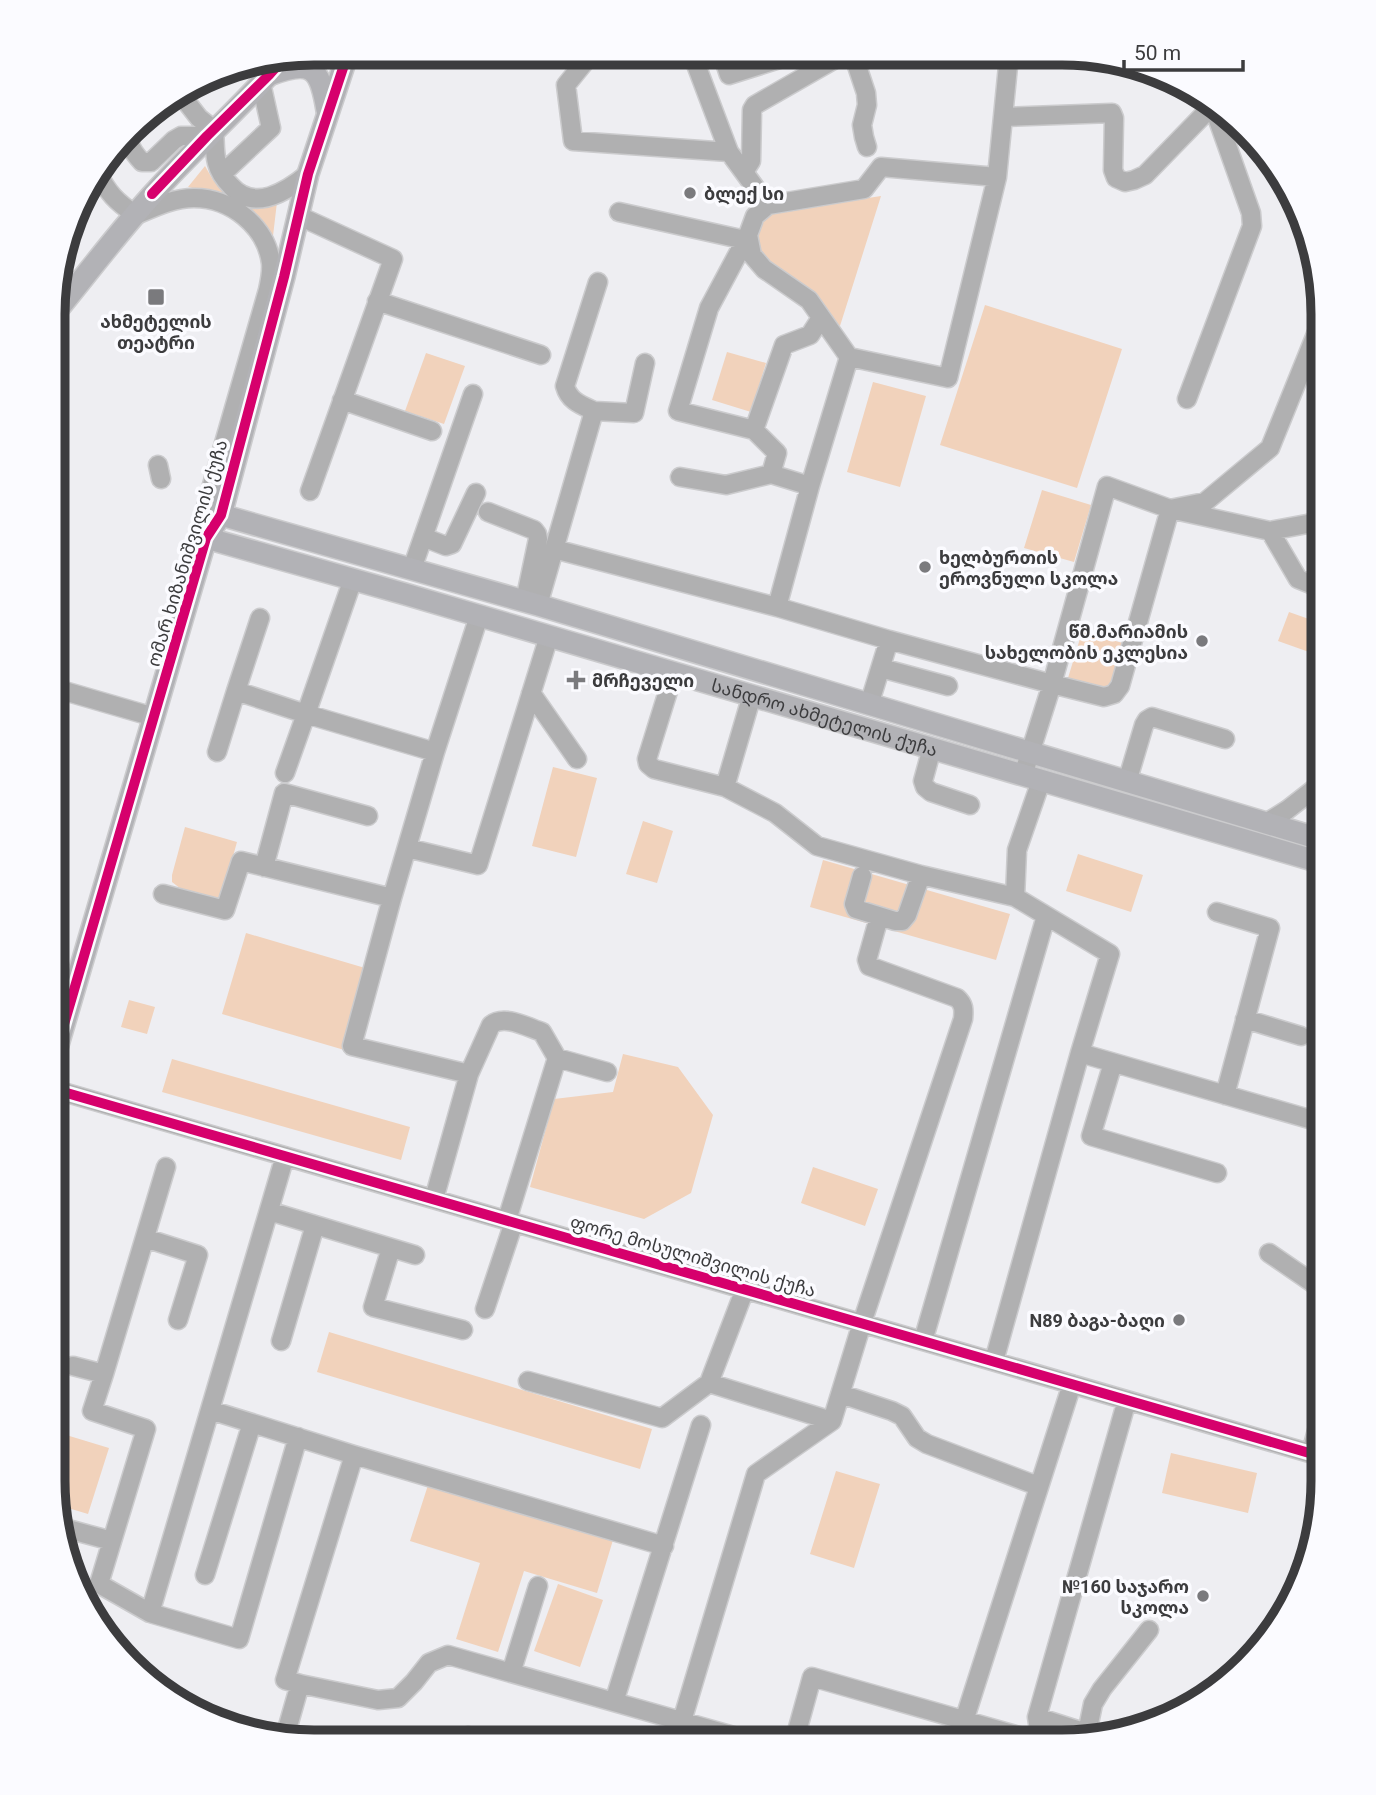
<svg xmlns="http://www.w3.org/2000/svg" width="1376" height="1795" font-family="Roboto,'Noto Sans Georgian',sans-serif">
<rect width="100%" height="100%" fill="#eeeef2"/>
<!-- green -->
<path fill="#f1d2bb" d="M205,166L213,180L223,190L277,202L273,236L247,208L220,194L188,187Z
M881,196L840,326L807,289L762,255L757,236L761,221L771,213Z
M985,305L1122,349L1077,488L940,445Z
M727,352L766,363L751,412L712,400Z
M426,353L465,366L444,424L405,411Z
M873,382L926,396L900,487L847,472Z
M1042,490L1091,505L1074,562L1024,548Z
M1289,612L1323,624V657L1278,641Z
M1082,632L1134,646L1121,692L1068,678Z
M553,767L597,778L576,857L532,846Z
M643,821L673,831L657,883L626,874Z
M185,827L237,842L221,899L181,889L172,882V875Z
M1078,854L1143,875L1131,912L1066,891Z
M823,860L1010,914L996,960L810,907Z
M246,933L382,973L358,1054L222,1014Z
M129,1000L155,1007L147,1034L121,1027Z
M623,1054L678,1067L713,1115L691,1193L644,1219L530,1187L554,1099L613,1092Z
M172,1059L410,1127L401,1160L162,1092Z
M813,1167L878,1189L865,1226L801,1203Z
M329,1332L652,1429L640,1469L317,1372Z
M53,1431L109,1448L88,1514L58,1505L53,1481Z
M1171,1453L1257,1473L1248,1513L1162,1493Z
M836,1471L880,1484L854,1568L810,1554Z
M429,1482L613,1540L597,1593L524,1571L498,1652L456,1639L480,1563L410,1541Z
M558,1584L603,1600L580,1667L534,1651Z"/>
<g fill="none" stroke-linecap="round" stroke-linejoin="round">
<defs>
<path id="minor" d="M592,53L566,85L573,141L729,152
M692,54L729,152L768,205
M722,54L729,75L795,54
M853,54L866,93L867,105L862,125L864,137L867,147
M978,54L1009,56
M181,95L199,118L214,130C215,140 214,152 217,163C219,171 225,180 231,186C254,212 286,192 308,174
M155,110C134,128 117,136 142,162H151L174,140L181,136H207
M1003,117L1112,113L1114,118L1113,170L1116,178L1125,182L1134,180L1145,175L1215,103
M97,172C108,193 116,202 136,215C155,207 173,198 194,198C231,198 266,226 271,263C272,272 270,281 268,290L210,492L205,511L206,538
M744,172L751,161L752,110L755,105L844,54
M222,174L271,128L261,83
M619,212L745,240
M299,216L393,259L310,491
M748,235L709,308L678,411L754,430L784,345L810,335L821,318
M377,301L541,355
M849,357L809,300L764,269L752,255L748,235L755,216L768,205L864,189L881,167L997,177
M849,357L948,378L997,177L1009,56L1012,55
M1187,399L1252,226L1251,213L1213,106
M342,400L432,431
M594,411C581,405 569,401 565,386L598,282
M754,430L777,453L771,474
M158,465L161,479
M680,477L726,485L771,474L810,486
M488,512L534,530L537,534L538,539L525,601
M1270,531L1298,579L1323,589
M423,537L446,546L452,544L476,493
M554,549L777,607L889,640L869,705
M412,569L473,394
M538,605L594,411L634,413L645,363
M777,607L810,486L849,357
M889,640L1052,684L1104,697L1114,694L1120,686L1170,509L1270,531L1323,521
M881,668L948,686
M674,672L647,759L648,764L654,769L725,787L775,813L817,846L921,875L1015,897
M54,688L154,717
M236,691L260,618
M531,693L577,759
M932,748L923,781L925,787L931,792L970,805
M217,752L236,691L306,714L353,579
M1026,766L1052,684L1107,486L1170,509L1205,502L1270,448L1323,317
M285,773L306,714L435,752
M1127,782L1144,725L1147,720L1152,717L1225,739
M725,787L752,695
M1266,823L1287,810L1323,782
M407,848L478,865L549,636
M264,867L284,793L368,816
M862,876L854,904L856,909L895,921H902L907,915L921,875
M163,894L225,910L241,861L392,898
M1217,912L1270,928L1225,1095
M1245,1019L1301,1036
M1080,1053L1323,1123
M1113,1063L1091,1136L1217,1173
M469,1074L491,1025C504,1014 527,1027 542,1032L557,1058
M53,1089L1323,1457
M434,1199L469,1074L352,1046L392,898L435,752L479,616
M269,1211L415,1255
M507,1220L557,1058L607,1072
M145,1238L198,1255L178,1320
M391,1248L373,1307L463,1330
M1269,1253L1323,1290
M485,1309L514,1222
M281,1341L315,1225
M923,1341L1046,916
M994,1361L1080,1053L1110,954L1015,897L1017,850L1041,781
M73,1366L104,1374L92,1411L146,1429L99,1584L150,1613L239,1639L298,1437
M104,1374L166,1167
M528,1381L662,1418L709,1383L832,1421
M709,1383L745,1289
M841,1394L892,1411L902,1416L917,1438L927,1444L1038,1486
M210,1410L354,1455L664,1546
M1311,1453L1323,1408
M64,1528L112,1541
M205,1575L252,1423
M150,1613L285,1156
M511,1673L538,1586
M300,1684L378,1700L398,1698L414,1682L429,1663L448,1655L755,1742
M614,1702L701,1425
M1037,1717L1093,1735
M682,1721L756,1474L832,1421L862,1323L963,1019C964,1010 964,1004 957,998L869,966L867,960L879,917
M1087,1733L1093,1704L1102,1689L1149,1630
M284,1740L300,1684L285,1680L354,1455
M467,1741L468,1736
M794,1742L812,1677L1040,1742
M946,1742L954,1735L964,1721L1072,1384
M1041,1742L1037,1717L1127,1400"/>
<g id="major">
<path d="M269,75C312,59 320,67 327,110"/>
<path d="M55,313C88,273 119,231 154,193C196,146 244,105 285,57"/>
<path d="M221,515L538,605L1323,840"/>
<path id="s1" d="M206,538L405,594L1323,863"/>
<path d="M53,1062L206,538L221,515L284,277L308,174L348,53"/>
</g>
</defs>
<!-- minor casing -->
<use href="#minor" stroke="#cbcbcd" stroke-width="21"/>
<!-- major casing -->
<use href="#major" stroke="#cbcbcd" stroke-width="24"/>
<!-- minor -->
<use href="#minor" stroke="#b0b0b1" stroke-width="18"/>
<!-- major -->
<use href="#major" stroke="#b2b2b6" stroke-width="21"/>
<defs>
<path id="cycleway" d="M152,194L207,136L269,75L285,57
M53,1062L206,538L221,515L284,277L308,174L348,53
M53,1089L1323,1457"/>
</defs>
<!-- cycleway casing -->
<use href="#cycleway" stroke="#fbfbff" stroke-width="15"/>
<!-- cycleway -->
<use href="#cycleway" stroke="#d6006c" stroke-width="10"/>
</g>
<!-- markers -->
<g fill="#7a7a7d" stroke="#fbfbff" stroke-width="2.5">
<circle cx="690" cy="193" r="7"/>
<rect x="147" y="288" width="18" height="18" rx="3.5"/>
<circle cx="925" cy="567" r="7"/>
<circle cx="1202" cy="641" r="7"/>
<path d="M572.5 669.5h7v7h7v7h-7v7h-7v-7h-7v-7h7z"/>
<circle cx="1179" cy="1320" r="7"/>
<circle cx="1203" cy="1596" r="7"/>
</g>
<g text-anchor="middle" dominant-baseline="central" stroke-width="7" stroke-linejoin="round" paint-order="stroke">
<!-- poi labels -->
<g font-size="18" font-weight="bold" fill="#3c3c3e" stroke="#fbfbff" text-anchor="start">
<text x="704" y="193">ბლექ სი</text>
<text x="156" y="321" text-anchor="middle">ახმეტელის<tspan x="156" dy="21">თეატრი</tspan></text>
<text x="939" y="557">ხელბურთის<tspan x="939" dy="21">ეროვნული სკოლა</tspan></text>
<text x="1188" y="631" text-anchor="end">წმ.მარიამის<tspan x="1188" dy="21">სახელობის ეკლესია</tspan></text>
<text x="592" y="680">მრჩეველი</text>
<text x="1165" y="1320" text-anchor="end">N89 ბაგა-ბაღი</text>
<text x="1189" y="1586" text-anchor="end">№160 საჯარო<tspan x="1189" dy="21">სკოლა</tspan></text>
</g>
<!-- street labels -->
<g font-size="18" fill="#3c3c3e" stroke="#fbfbff">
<text transform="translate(187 553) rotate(-73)">ომარ ხიზანიშვილის ქუჩა</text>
<text stroke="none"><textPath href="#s1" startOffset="644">სანდრო ახმეტელის ქუჩა</textPath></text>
<text transform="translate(693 1256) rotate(16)">ფორე მოსულიშვილის ქუჩა</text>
</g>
</g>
<!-- crop -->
<path d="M0 0H1376V1795H0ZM314 65H1062A249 249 0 0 1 1311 314V1481A249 249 0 0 1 1062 1730H314A249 249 0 0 1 65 1481V314A249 249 0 0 1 314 65Z" fill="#fbfbff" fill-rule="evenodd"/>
<path fill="none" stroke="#3c3c3e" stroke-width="9" d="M314 65H1062A249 249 0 0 1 1311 314V1481A249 249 0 0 1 1062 1730H314A249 249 0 0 1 65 1481V314A249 249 0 0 1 314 65Z"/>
<!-- scale -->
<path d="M1124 60v10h119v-10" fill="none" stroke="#3c3c3e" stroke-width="3.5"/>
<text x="1134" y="60" font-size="21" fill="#3c3c3e" stroke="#fbfbff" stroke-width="5" paint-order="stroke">50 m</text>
</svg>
